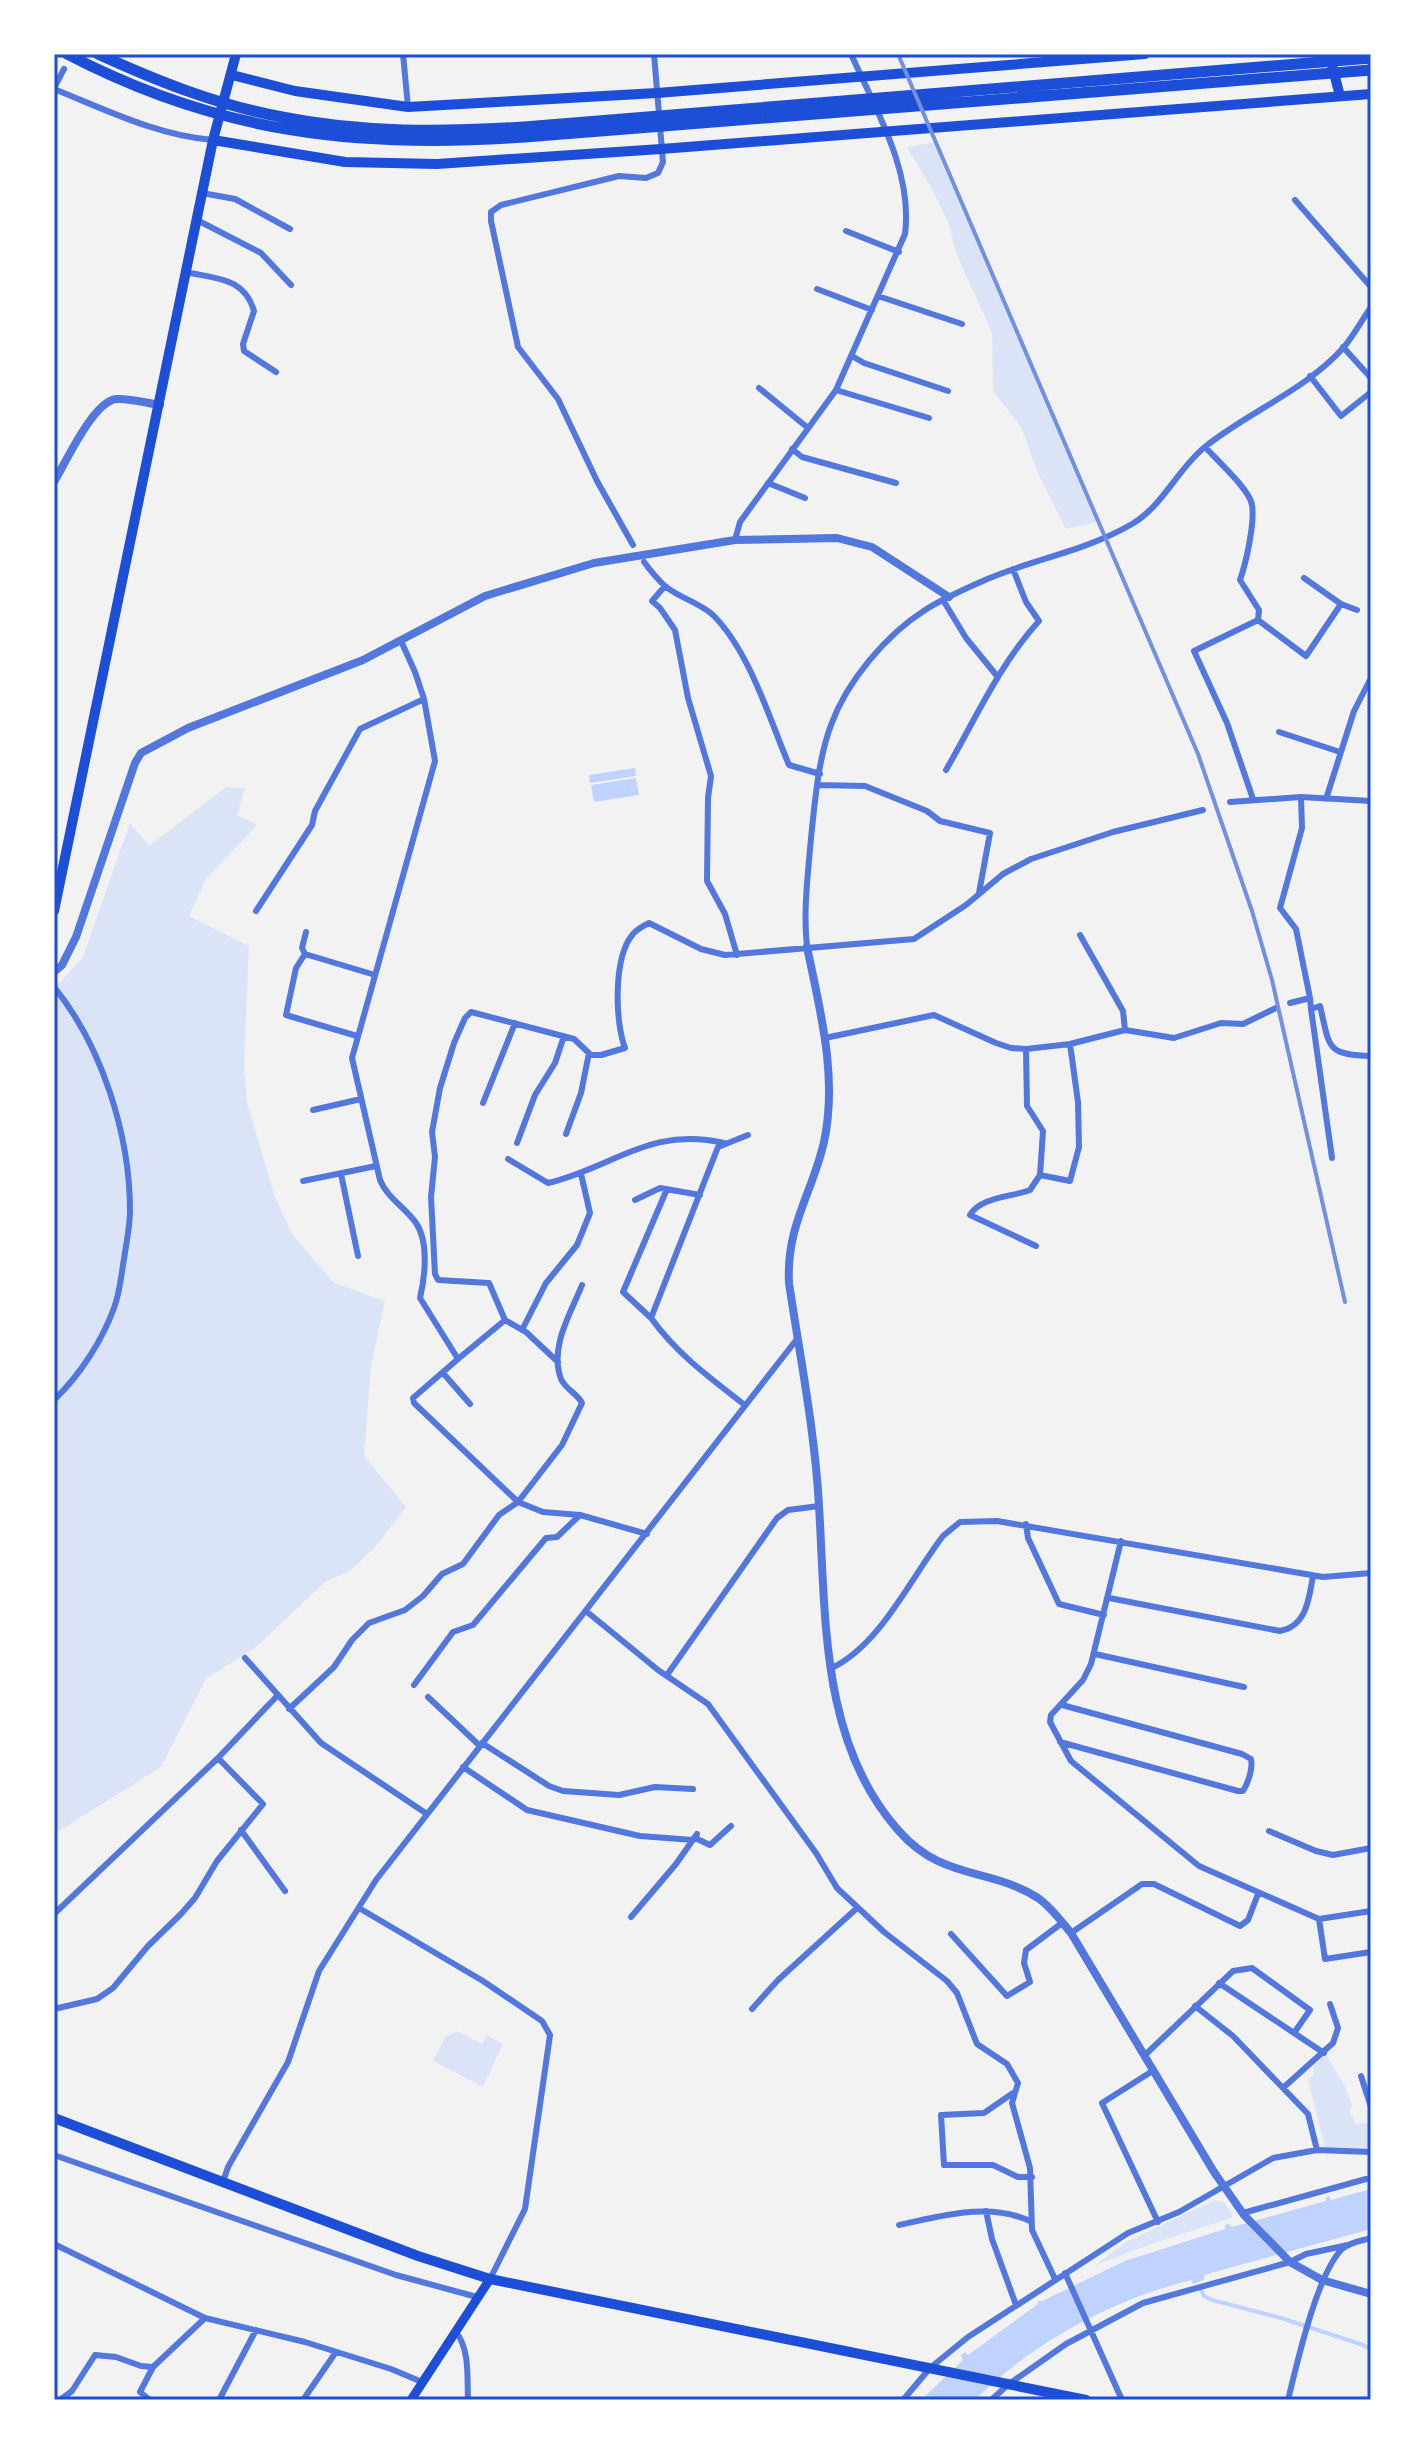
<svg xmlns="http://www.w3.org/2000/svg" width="1425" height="2454" font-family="Mulish,sans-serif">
<rect width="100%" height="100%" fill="#f2f2f2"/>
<!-- green -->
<path fill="#dbe4f7" d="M933,142L1098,522L1066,529L1037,471L1021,427L993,391L992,333L957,255L948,222L931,187L907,148Z
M226,787L245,788L237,815L257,825L206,879L189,916L249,946L244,1064L247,1103L275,1197L292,1234L334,1283L385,1301L371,1366L364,1456L406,1507L377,1545L350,1571L325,1582L256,1647L206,1679L161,1767L54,1834V989L83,957L130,823L149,846Z
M457,2031L482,2044L487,2035L503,2044L483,2087L433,2061L445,2037Z
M1326,2055L1345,2086L1352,2107L1349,2110L1356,2124L1366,2123L1371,2129V2148L1347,2150L1325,2148L1308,2080L1314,2073L1313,2066Z
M1215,2200L1224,2202L1234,2217L1151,2244L1094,2266L1126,2242Z"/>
<!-- water -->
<path fill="#bfd3fe" d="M635,768L636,776L590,783L589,775Z
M636,778L639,795L594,802L591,785Z
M1371,2189V2229L1204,2275V2280L1193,2284L1191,2280C1112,2300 1033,2342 975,2400H921L963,2360L961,2355L965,2352L968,2355L1038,2304L1037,2301H1042L1125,2261L1225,2229V2225L1229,2224L1231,2227L1243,2224L1326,2201V2198L1329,2196L1331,2200Z"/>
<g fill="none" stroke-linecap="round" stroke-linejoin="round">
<!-- stream -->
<path stroke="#bfd3fe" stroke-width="4" d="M1200,2288L1204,2296L1212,2300L1281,2318L1363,2345L1371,2350"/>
<!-- minor -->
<path stroke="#5277de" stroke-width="6" d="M403,54L408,107
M54,88L64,69
M54,89C104,109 158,136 213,140
M202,193L235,199L290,229
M1295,200L1371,287
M197,220L261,253L291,285
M846,231L899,252
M186,272C216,279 244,277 254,311L243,344L244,351L276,372
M817,289L872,310
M878,296L962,324
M1343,347L1371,378
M852,356L864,363L948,391
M1310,376L1341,416L1371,392
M759,388L808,428
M836,390L929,418
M1205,447C1216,459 1250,490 1252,505C1255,523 1246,563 1240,580L1259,610L1258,620
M792,449L802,457L896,483
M768,483L805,498
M735,540L740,522L836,390L905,234C913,172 876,110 851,54
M633,545L597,481L558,399L518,347L491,221V212L501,205L619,176L646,178L658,173L663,162L654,54
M644,562C650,570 657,579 665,586C679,598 699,602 713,615C750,652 769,718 789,765L820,774
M1304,578L1341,604L1357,610
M665,586L652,601L660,608L675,630L688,698L711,776L708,798L707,881L725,914L737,955
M943,600L966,638L997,676
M401,641L415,672L424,699L435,761L352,1058L380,1180C388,1199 405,1207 416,1223C429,1242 425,1277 420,1298L458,1359L413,1398L414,1403L518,1502L543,1512L580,1515L647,1534
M1279,732L1340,752
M946,770C976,718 999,665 1039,621L1026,602L1013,569
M818,785L865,786L927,811L940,821L990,833L979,893
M1253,799L1227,723L1194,651L1258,620L1306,656L1341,604
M1326,799L1354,711L1371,678
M1230,802L1301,797L1371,801
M256,911L312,825L315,811L360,729L424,699
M306,932L302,948L305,954L375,975
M1080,935L1123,1011L1125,1030
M807,947C803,911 808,874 811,838C815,801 818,760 831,725C847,681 886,635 925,610C944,598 965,589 985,580C1033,559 1086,551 1132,524C1163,506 1178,468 1206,446C1250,411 1306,390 1344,347C1354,335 1362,320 1371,307
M305,954L296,968L286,1015L357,1036
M54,987C102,1046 130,1135 130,1211C130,1227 126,1244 124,1259C121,1276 120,1292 114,1308C102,1341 80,1375 54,1400
M1310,998L1311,1009L1320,1006C1330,1047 1325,1055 1371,1056
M1290,1003L1310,998L1296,929L1280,908L1302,828L1301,797
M1311,1009L1332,1158
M825,1038L934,1015L996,1043L1011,1048L1026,1049L1070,1044L1125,1030L1174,1038L1221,1023L1243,1024L1276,1008
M1026,1049L1027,1106L1043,1131L1040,1175
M483,1103L515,1023
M313,1110L361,1099
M566,1134L581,1093L589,1053
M517,1143L535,1095L555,1063L564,1036
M508,1159L548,1183C614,1167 650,1126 724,1143
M341,1174L358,1256
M303,1181L376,1166
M635,1200L660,1188L700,1195
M1036,1246L970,1215C980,1197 1012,1197 1030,1190L1040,1175L1070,1181L1079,1147L1078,1102L1070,1044
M651,1318L623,1292L667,1189
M505,1320L526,1332L558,1362
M522,1330L546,1283L577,1245L590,1213L581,1174
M458,1359L505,1320L489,1283L438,1280L435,1274L431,1197L435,1157L432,1132L440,1088L454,1043L465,1018L471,1012L574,1039L591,1055H601L625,1048C615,1022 613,957 633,934C637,929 643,926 649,923L701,949L725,955L914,939L966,905L1003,874L1031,859L1113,832L1203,810
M443,1373L470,1404
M745,1405C710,1378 677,1354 651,1318L718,1147L748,1135
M1026,1524L1028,1538L1059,1604L1104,1615
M1121,1541L1091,1664L1083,1680L1051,1715L1050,1722L1071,1761L1199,1866L1319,1919L1371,1911
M1109,1598L1280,1631C1307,1626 1309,1598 1313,1576
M586,1611L658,1670L708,1704L816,1853L837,1888L884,1932L947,1981L957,1993L977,2044L1007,2064L1018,2083L1012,2103L1030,2168L1032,2230L1055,2279
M1095,1654L1244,1687
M245,1658L321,1743L427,1814
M832,1668C881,1644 910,1579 943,1536L960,1522L997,1521L1323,1577L1371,1573
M667,1675L777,1518L788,1510L819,1506
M414,1685L453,1632L473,1625L546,1538L557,1537L580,1515
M428,1697L480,1746
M289,1709L334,1667L352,1640L369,1623L405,1610L423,1596L442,1574L463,1564L499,1515L518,1502L562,1445L582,1403C577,1393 565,1389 561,1379C549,1347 571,1313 582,1285
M1060,1742L1238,1791H1243C1248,1783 1253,1769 1251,1759L1242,1754L1062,1705
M482,1743L549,1786L563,1791L619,1795L655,1787L693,1789
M463,1767L527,1810L640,1836L693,1840
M241,1830L285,1891
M1269,1831L1316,1851L1333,1855L1371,1848
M695,1838L710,1845L731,1826
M359,1908L483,1981L542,2021L550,2035L525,2209L490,2279
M54,1914L218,1758L278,1695
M631,1917L676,1864L697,1834
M1319,1919L1325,1959L1371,1952
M1071,1933L1142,1884H1154L1240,1926L1248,1920L1258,1894
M951,1934L1007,1996L1030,1982L1024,1963L1026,1950L1062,1923
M1219,1983L1324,2053
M1195,2006L1233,2036L1308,2114L1317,2150
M54,2009L97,1999L113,1988L148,1946L180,1915L195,1898L217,1861L263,1804L218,1758
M752,2009L778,1980L857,1908
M1145,2055L1233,1971L1252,1968L1310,2010L1294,2033
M1154,2070L1102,2103L1158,2222
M1361,2076L1371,2107
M1284,2087L1333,2043L1338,2028L1330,2004
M1013,2093L984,2113L941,2115L944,2165H993L1018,2177H1032
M54,2155L396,2275L477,2297
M223,2182L228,2167L288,2062L319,1971L376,1880L797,1339
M986,2211L992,2239L1016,2305
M1243,2213L1366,2179
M899,2225C942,2216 988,2202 1030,2221
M54,2244L205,2318L305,2342L391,2369L422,2382
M1065,2273L1122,2400
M456,2332C470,2350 467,2377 468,2400
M60,2400L72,2391L95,2355L116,2357L141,2366L153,2367L205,2318
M150,2400L140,2392L153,2367
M219,2400L256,2330
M303,2400L336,2352
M903,2400L930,2368L968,2337L1128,2233L1179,2212L1273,2158L1317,2150L1371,2152
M991,2400L1009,2384L1066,2344L1143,2303L1290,2262L1306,2254L1348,2245
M1288,2400C1297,2363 1317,2274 1342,2249C1350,2242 1361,2241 1371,2238"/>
<!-- tertiary -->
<path stroke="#5277de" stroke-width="8" d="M54,482C66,462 93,402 116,399C130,398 146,403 160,405
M807,947C820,1010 838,1077 824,1142C812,1194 786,1226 789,1283C800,1357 815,1432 819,1506C826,1616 820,1742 898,1830C942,1881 989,1867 1038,1898C1051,1907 1061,1921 1071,1933L1214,2172L1244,2215L1290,2262L1322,2280L1371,2294
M54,972L62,965L76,937L135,763L141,753L188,728L363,660L485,596L594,563L735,540L837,538L872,547L949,597"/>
<!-- secondary -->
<path stroke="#1d4ed8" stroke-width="9" d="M411,2400L490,2279"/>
<!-- primary -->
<path stroke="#1d4ed8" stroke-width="10" d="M1329,54L1340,96
M232,75L295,91L408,107L657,93L1145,54
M213,140L345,162L437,164L661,149L1371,94
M54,911L213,140L236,54
M54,2118L418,2256L490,2279L1086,2400"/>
<!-- motorway -->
<path stroke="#1d4ed8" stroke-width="11" d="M67,54C218,133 357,149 525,137L1371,70
M98,54C157,81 217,105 282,117C361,133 443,132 524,127L1371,58"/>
<!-- rail -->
<path stroke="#7290e2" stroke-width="4" d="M898,54L1198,754L1252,911L1272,980L1345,1302"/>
</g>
<!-- border -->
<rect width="1425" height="2454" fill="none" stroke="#ffffff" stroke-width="112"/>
<rect x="56" y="56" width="1313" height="2342" fill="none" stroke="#1d4ed8" stroke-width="3"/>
</svg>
